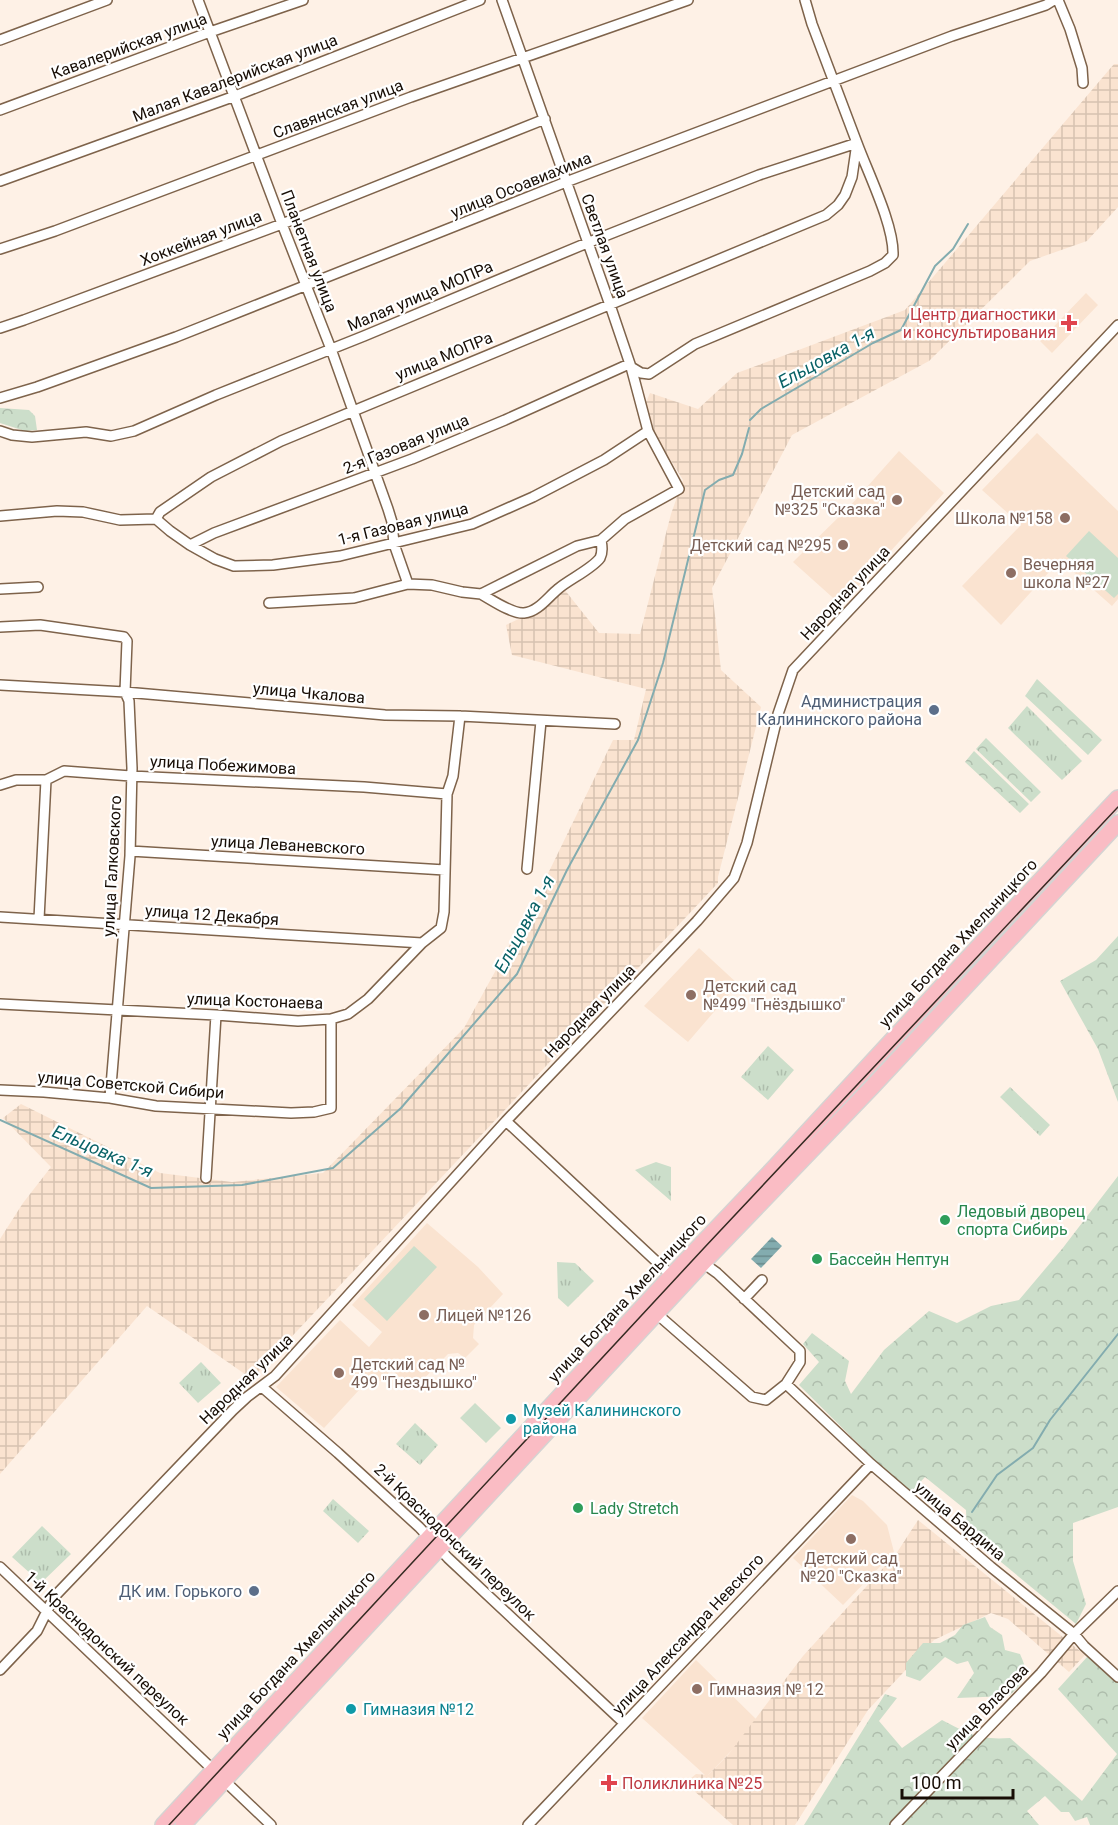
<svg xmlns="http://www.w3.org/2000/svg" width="1118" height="1825" font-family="Roboto,sans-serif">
<defs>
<pattern id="industrial-grid" width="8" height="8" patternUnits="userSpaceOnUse" patternTransform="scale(1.5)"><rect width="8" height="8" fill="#fae3d0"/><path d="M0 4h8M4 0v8" fill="none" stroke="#d6c2b1"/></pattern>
<pattern id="forest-crowns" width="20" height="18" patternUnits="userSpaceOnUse" patternTransform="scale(1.5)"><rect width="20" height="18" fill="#ccdeca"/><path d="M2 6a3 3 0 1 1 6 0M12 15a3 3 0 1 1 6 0" fill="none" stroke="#aebdac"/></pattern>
<pattern id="park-tufts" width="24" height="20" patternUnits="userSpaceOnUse" patternTransform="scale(1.5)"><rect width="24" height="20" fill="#ccdeca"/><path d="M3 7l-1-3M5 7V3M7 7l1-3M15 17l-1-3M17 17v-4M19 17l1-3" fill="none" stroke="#aebdac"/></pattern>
<pattern id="water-rules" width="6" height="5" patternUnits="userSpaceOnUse" patternTransform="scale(1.5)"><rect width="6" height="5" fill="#83acaf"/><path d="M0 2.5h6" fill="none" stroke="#6a8a8c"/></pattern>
</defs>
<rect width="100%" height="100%" fill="#fef1e6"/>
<!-- built -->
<path fill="#fae3d0" d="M1086,293L1098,305L1052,353L1040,341Z
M1037,433L1118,511V599L1112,606L1060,560L1001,625L962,586L1021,525L982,490Z
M899,451L944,493L841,605L793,562L850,506Z
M699,948L738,984L688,1042L644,1006Z
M427,1223L478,1267L503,1294L474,1325L473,1338L479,1344L465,1358L458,1353L448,1354L413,1390L392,1370L380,1381L372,1376L324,1428L276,1387L340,1320L369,1347L382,1332L352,1305Z
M852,1495L863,1501L887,1525L894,1552L843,1605L793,1558Z
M696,1660L759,1722L708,1775H705L642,1718Z"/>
<!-- industrial -->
<path fill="url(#industrial-grid)" d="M1114,64H1118V207L1087,241L1030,261L929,361L792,435L712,588L721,670L761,707L718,877V883L252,1379L147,1306L0,1474V1239L23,1203L51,1167L3,1118L21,1104L160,1173L232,1182L323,1173L464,1028L540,890L613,740H634L646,689L512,655L506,625L527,615L564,589L599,633L640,634L671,514L683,480L650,427L643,409L650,393L698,409L737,373L905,310Z
M918,1520L1085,1655L1069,1672L1008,1619L991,1613L934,1640L868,1710L795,1825H733L685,1783L696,1774L708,1775L728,1755L803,1656L896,1554Z"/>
<!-- grass -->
<path fill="#ccdeca" d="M1089,531L1118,558V594L1114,598L1066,556Z
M414,1246L437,1267L387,1321L364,1299Z
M475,1403L501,1428L486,1443L460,1418Z"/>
<!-- forest -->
<path fill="url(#forest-crowns)" d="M0,408L29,410L35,416L37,430L25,431L0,423Z
M1037,679L1102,740L1088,755L1025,696Z
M986,738L1041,792L1031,802L976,749Z
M974,751L1029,804L1020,813L965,762Z
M1118,936V1102L1098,1049L1060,981L1096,960Z
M1118,1176V1507L1073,1523V1561L1086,1604L1076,1624L967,1534L966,1510L925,1477L909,1494L799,1385L819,1362L803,1344L812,1333L849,1361L845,1381L851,1394L884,1350L929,1311L957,1323L991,1306L1019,1300L1062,1249Z
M985,1617L990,1627L1002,1635L1005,1650L1020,1654C1030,1676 1026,1680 1009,1696L957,1698L974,1673L968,1661L957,1664L945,1657L920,1681L906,1676V1663L923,1643H940L955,1635L963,1625Z
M1088,1656L1118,1683V1825H1090L1087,1817L1075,1821L1069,1812H1061L1045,1796L1027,1811L1039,1825H804L885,1694L897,1698L879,1721L902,1748L942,1720C969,1734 978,1740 1010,1738L1082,1801L1117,1754L1058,1689Z"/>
<!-- park -->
<path fill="url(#park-tufts)" d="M1027,706L1082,761L1062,780L1008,728Z
M768,1046L794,1070L768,1100L741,1077Z
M1010,1087L1050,1125L1040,1136L1000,1097Z
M656,1162L671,1167V1201L635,1170Z
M557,1262L575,1263L594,1281L568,1307L558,1298Z
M201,1362L221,1383L198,1403L179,1383Z
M415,1423L438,1445L420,1465L396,1444Z
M333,1499L369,1531L358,1543L323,1511Z
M42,1526L71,1554L41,1583L12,1557Z"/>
<!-- water -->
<path fill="url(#water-rules)" d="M772,1237L782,1246L761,1268L751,1259Z"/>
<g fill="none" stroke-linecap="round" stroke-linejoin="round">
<!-- stream -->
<path stroke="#83acaf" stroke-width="2" d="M750,420L761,409L873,343L901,330L935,266L953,249L968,224
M0,1120L151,1188L242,1185L333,1168L401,1108L517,974L567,870L638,740L663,663L705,490L719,480L733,475L742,454L749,428
M972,1512L997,1475L1033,1448L1050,1420L1118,1334"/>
<defs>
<path id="minor" d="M198,0L282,224L331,349L388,509L392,522L394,544L408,584
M1058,0L1070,29L1082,68L1083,83
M0,40L107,0
M0,110L210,32L303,0
M0,181L235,96L480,0
M0,249L55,231L411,97L688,0
M0,328L24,320L282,224L545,119
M0,398L37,387L176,337L566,182L952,36L1046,5L1054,0
M0,431L12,435L32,437L86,432L111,436L134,431L216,395L364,336L587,243L759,175L857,143C868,173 894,225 893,255L885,263L870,271L695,344L649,374L641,373L631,367
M0,516L57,511L83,512L120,520L156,519L160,512L211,477L281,441L826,215L838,205L845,195L852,177L857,143L812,24L805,0
M156,519L170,531L190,545L215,559L234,566L273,565L340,556L472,524L533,497L604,460L648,431L631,367L610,305L502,0
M190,545L214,533L412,459L505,420L629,364
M0,589L38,587
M481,594C492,600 512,614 524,613C538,612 548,597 558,589C568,580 592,569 600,558C603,552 602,546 601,540
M269,603L354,598L408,584L432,585L462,592L481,594L577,546L601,540L625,519L679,489L648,431
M0,627L40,625L124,637L127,641L125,692L129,701L132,768L130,856L110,1098
M0,685L125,692L385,715L460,716L615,724
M0,785L16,780H46L64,771L131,776L364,787L447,794
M130,851L445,870
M527,869L541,721
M0,917L422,943
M39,919L46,780
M0,1004L216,1015L298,1021L331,1019L348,1014L368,999L422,943L441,928L444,912L447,794L453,776L460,716
M0,1090L44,1092L110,1098L156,1106L291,1113L314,1112L331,1108V1019
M506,1121L674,1278
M206,1178L216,1015
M703,1263L717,1273L800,1351V1362L786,1384
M744,1299L762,1280
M657,1314L752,1397L766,1400L786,1384L871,1464L991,1567L1074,1634L1084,1646L1118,1677
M262,1387L338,1453L419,1527L448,1558L624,1723
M0,1567L271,1825
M0,1670L37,1631L54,1597L233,1410L247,1397L275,1376L506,1121L697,921L734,878L747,843L778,714L793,670L1118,325
M528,1825L871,1464
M895,1825L1041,1673L1074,1634L1118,1591"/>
<path id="trunk" d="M163,1825L671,1276L774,1168L978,947L1118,798
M183,1825L703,1263L872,1087L1118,823"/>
</defs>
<!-- minor casing -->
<use href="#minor" stroke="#7e634b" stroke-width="12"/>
<!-- trunk casing -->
<use href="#trunk" stroke="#d5d3d2" stroke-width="18"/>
<!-- minor -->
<use href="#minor" stroke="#fff" stroke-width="9"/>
<!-- trunk -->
<use href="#trunk" stroke="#fabcc4" stroke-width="15"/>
<!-- tram -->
<path stroke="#352a22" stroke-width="1.5" d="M169,1825L704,1248L1118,807"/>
</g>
<!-- markers -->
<g fill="#e0444e" stroke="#fff" stroke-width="2">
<path d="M1066 314h6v6h6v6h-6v6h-6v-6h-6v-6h6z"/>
<path d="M606 1774h6v6h6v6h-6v6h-6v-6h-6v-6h6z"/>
</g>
<g fill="#8d6e63" stroke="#fff" stroke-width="2">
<circle cx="897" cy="500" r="6"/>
<circle cx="1065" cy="518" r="6"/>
<circle cx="843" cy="545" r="6"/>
<circle cx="1011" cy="573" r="6"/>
<circle cx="691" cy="995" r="6"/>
<circle cx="424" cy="1315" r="6"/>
<circle cx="339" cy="1373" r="6"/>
<circle cx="851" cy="1539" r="6"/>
<circle cx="697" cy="1689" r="6"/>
</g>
<g fill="#5c6f8a" stroke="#fff" stroke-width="2">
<circle cx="934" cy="710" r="6"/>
<circle cx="254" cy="1591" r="6"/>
</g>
<g fill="#2e9e5b" stroke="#fff" stroke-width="2">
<circle cx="945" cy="1220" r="6"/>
<circle cx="817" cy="1259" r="6"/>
<circle cx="578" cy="1508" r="6"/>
</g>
<g fill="#0f9aa8" stroke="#fff" stroke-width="2">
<circle cx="511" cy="1419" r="6"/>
<circle cx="351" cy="1709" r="6"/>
</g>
<g text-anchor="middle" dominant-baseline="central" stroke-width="4.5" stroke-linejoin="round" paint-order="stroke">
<!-- street labels -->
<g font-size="16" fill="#170d05" stroke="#fff">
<text transform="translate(129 46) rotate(-20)">Кавалерийская улица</text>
<text transform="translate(235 78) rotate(-21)">Малая Кавалерийская улица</text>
<text transform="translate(338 109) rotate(-21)">Славянская улица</text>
<text transform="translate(521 185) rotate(-22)">улица Осоавиахима</text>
<text transform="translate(201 238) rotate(-21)">Хоккейная улица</text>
<text transform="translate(605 246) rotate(70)">Светлая улица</text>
<text transform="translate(309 251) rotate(69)">Планетная улица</text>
<text transform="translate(420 296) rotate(-23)">Малая улица МОПРа</text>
<text transform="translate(444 356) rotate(-22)">улица МОПРа</text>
<text transform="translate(406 444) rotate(-22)">2-я Газовая улица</text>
<text transform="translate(403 524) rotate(-14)">1-я Газовая улица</text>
<text transform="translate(845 593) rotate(-47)">Народная улица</text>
<text transform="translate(309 693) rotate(5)">улица Чкалова</text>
<text transform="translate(223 765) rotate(3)">улица Побежимова</text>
<text transform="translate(288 845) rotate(3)">улица Леваневского</text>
<text transform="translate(112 866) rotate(-87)">улица Галковского</text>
<text transform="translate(212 915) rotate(4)">улица 12 Декабря</text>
<text transform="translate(958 943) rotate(-47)">улица Богдана Хмельницкого</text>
<text transform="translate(255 1001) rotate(2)">улица Костонаева</text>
<text transform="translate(590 1011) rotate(-46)">Народная улица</text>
<text transform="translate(131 1085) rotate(5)">улица Советской Сибири</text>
<text transform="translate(627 1298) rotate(-47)">улица Богдана Хмельницкого</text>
<text transform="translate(246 1379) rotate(-44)">Народная улица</text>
<text transform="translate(960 1521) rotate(40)">улица Бардина</text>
<text transform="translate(455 1542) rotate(44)">2-й Краснодонский переулок</text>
<text transform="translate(688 1634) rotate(-47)">улица Александра Невского</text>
<text transform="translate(107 1648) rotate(43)">1-й Краснодонский переулок</text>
<text transform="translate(296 1655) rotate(-47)">улица Богдана Хмельницкого</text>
<text transform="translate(987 1707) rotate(-46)">улица Власова</text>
</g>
<!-- health labels -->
<g font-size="16" fill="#be3a42" stroke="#fff" text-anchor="end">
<text x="1056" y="314">Центр диагностики<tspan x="1056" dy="18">и консультирования</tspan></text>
<text x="622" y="1783" text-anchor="start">Поликлиника №25</text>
</g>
<!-- education labels -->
<g font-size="16" fill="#785e54" stroke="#fff" text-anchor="start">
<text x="885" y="491" text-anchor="end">Детский сад<tspan x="885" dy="18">№325 "Сказка"</tspan></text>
<text x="1053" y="518" text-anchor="end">Школа №158</text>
<text x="831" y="545" text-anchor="end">Детский сад №295</text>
<text x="1023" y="564">Вечерняя<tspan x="1023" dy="18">школа №27</tspan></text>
<text x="703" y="986">Детский сад<tspan x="703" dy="18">№499 "Гнёздышко"</tspan></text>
<text x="436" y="1315">Лицей №126</text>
<text x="351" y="1364">Детский сад №<tspan x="351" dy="18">499 "Гнездышко"</tspan></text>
<text x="851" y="1558" text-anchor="middle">Детский сад<tspan x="851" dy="18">№20 "Сказка"</tspan></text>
<text x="709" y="1689">Гимназия № 12</text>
</g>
<!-- service labels -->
<g font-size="16" fill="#4e5e75" stroke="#fff" text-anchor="end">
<text x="922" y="701">Администрация<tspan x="922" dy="18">Калининского района</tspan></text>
<text x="242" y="1591">ДК им. Горького</text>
</g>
<!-- leisure labels -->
<g font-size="16" fill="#27864d" stroke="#fff" text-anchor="start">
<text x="957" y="1211">Ледовый дворец<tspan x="957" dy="18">спорта Сибирь</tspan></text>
<text x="829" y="1259">Бассейн Нептун</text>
<text x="590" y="1508">Lady Stretch</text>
</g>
<!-- culture labels -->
<g font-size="16" fill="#0d838f" stroke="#fff" text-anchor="start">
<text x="523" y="1410">Музей Калининского<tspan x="523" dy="18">района</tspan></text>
<text x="363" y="1709">Гимназия №12</text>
</g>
<!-- water labels -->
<g font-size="18" font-style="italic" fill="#096267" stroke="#fff">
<text transform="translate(826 357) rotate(-29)">Ельцовка 1-я</text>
<text transform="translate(524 924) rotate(-62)">Ельцовка 1-я</text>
<text transform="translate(103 1151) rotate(23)">Ельцовка 1-я</text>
</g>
</g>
<!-- scale -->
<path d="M902 1789v9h111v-9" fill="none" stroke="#170d05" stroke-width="3"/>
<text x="911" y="1789" font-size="18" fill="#170d05" stroke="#ffffff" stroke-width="4.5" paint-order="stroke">100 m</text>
</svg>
